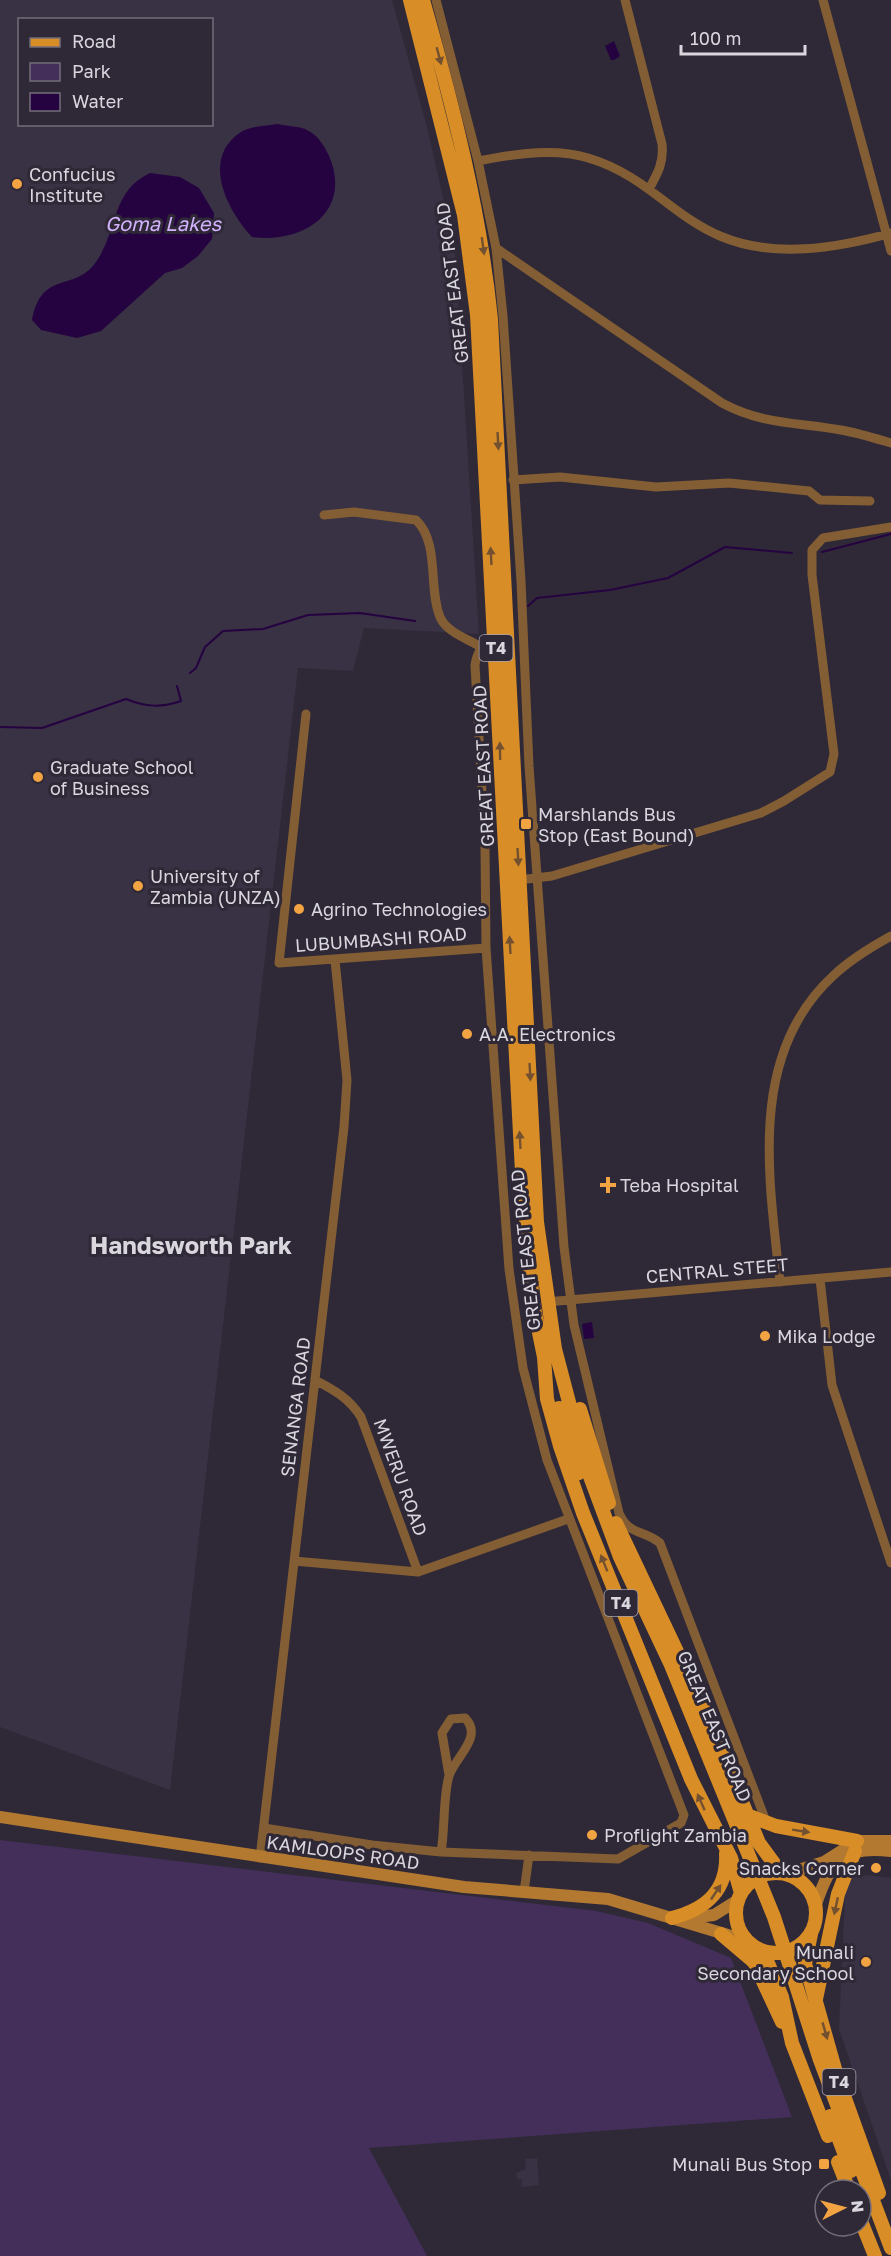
<svg xmlns="http://www.w3.org/2000/svg" width="891" height="2256" font-family="'Golos Text',sans-serif">
<rect width="100%" height="100%" fill="#2f2937"/>
<!-- built -->
<path fill="#393144" fill-rule="evenodd" d="M0,0H392L428,131L455,251L479,634L364,628L353,671L298,668L170,1790L0,1727ZM20,20H212V124H20Z
M866,1875L891,1878V2180L839,2029L845,1894L853,1877Z
M537,2158L539,2185L522,2187V2179H517L516,2173L526,2169L525,2159Z"/>
<!-- green -->
<path fill="#432f5a" d="M0,1840L596,1911L648,1923L731,1958L792,2117L369,2148L427,2256H0Z"/>
<!-- water -->
<path fill="#250340" d="M614,41L620,56L614,60H611L605,46Z
M278,124C286,126 297,126 305,129C317,134 324,145 329,156C353,212 303,244 252,237C226,209 201,158 241,132C250,126 267,126 278,124Z
M150,173L180,177L199,188L214,213L212,239L198,256L182,268L165,273L101,331L77,338L41,330L32,320C42,269 74,293 96,262C118,231 111,191 150,173Z
M592,1322L594,1338L584,1339L582,1324Z"/>
<g fill="none" stroke-linecap="round" stroke-linejoin="round">
<!-- stream -->
<path stroke="#250340" stroke-width="2" d="M822,552L891,534
M528,606L537,598L610,590L668,578L725,547L792,553
M190,673L196,668L205,647L223,631L263,629L308,615L360,613L415,621
M0,727L42,728L126,699C146,707 161,708 181,701L177,686"/>
<!-- minor -->
<path stroke="#835e34" stroke-width="9" d="M436,0L478,161L496,248L503,316L521,581L529,766L564,1247L574,1325L619,1513C629,1536 643,1529 660,1543L767,1824
M625,0L662,144C664,162 658,173 649,189
M823,0L891,251
M478,161C550,147 591,146 651,191C674,208 694,225 720,236C774,259 837,248 891,233
M496,248L722,403C763,425 797,422 841,430C858,433 874,438 891,443
M513,480L560,477L656,487L729,483L809,491L820,500L870,501
M324,515L354,512L416,520C440,543 428,588 440,617C446,632 468,639 481,647
M306,714L279,963L486,948
M519,880L552,876L761,813L784,801L830,772L834,754L812,575V550L823,538L891,527
M820,1279L832,1385L891,1563
M780,1282C769,1178 747,1054 834,975C851,959 871,947 891,936
M546,1302L891,1272
M315,1380C334,1390 349,1398 361,1417L418,1572
M294,1561L418,1572L568,1519
M264,1828L372,1845L441,1852L618,1859L681,1823L684,1815L547,1460L523,1368L509,1269L486,948L485,847L475,665C477,650 484,644 495,634
M441,1852C445,1830 443,1796 449,1776C455,1757 484,1737 465,1718L451,1719L442,1733L449,1775
M260,1858L344,1127L347,1080L335,960
M524,1892L529,1855"/>
<!-- secondary -->
<path stroke="#b37930" stroke-width="12" d="M0,1817L464,1887L608,1899L748,1941
M786,1874L824,1862L857,1841H891
M816,1904C831,1861 842,1845 891,1851
M680,1919L714,1915L738,1900"/>
<!-- primary -->
<path stroke="#d88d26" stroke-width="14" d="M410,0L464,215L477,315L522,1172L533,1303L544,1357L547,1399L560,1446L583,1513L691,1779L731,1858L741,1893
M423,0C453,106 480,210 491,319L537,1222L555,1349L585,1463L620,1557L671,1665L774,1917L820,2060L891,2248
M559,1408L579,1473
M580,1409L609,1503
M616,1523L700,1700L759,1843L781,1873
M747,1815L776,1826L857,1841
M736 1913a40 40 0 1 1 80 0a40 40 0 1 1-80 0Z
M672,1918C706,1909 728,1891 726,1853
M721,1934L754,1962L782,2022
M811,1934L805,1964L809,1977L837,2076L879,2193
M763,1951L782,1997L792,2043L828,2136
M816,1999L838,1894L855,1851
M830,2116L851,2171
M838,2162L849,2190
M861,2221L875,2256"/>
</g>
<!-- one-way arrows -->
<defs><path id="oneway-solid" d="M-6-.8H1V-3.2L6.5 0L1 3.2V.8H-6Z" transform="scale(1.5)"/></defs>
<g fill="#735130">
<use href="#oneway-solid" transform="translate(439 56) rotate(75)"/>
<use href="#oneway-solid" transform="translate(483 246) rotate(82)"/>
<use href="#oneway-solid" transform="translate(498 441) rotate(87)"/>
<use href="#oneway-solid" transform="translate(491 556) rotate(-93)"/>
<use href="#oneway-solid" transform="translate(500 751) rotate(-91)"/>
<use href="#oneway-solid" transform="translate(518 857) rotate(87)"/>
<use href="#oneway-solid" transform="translate(510 945) rotate(-93)"/>
<use href="#oneway-solid" transform="translate(530 1072) rotate(87)"/>
<use href="#oneway-solid" transform="translate(520 1140) rotate(-93)"/>
<use href="#oneway-solid" transform="translate(604 1563) rotate(-112)"/>
<use href="#oneway-solid" transform="translate(701 1802) rotate(-114)"/>
<use href="#oneway-solid" transform="translate(801 1831) rotate(9)"/>
<use href="#oneway-solid" transform="translate(716 1892) rotate(-56)"/>
<use href="#oneway-solid" transform="translate(836 1906) rotate(102)"/>
<use href="#oneway-solid" transform="translate(825 2031) rotate(74)"/>
</g>
<!-- markers -->
<g fill="#f3a442" stroke="#2f2937" stroke-width="2">
<circle cx="17" cy="184" r="6"/>
<circle cx="38" cy="777" r="6"/>
<rect x="520" y="818" width="12" height="12" rx="3"/>
<circle cx="138" cy="886" r="6"/>
<circle cx="299" cy="909" r="6"/>
<circle cx="467" cy="1034" r="6"/>
<path d="M605 1176h6v6h6v6h-6v6h-6v-6h-6v-6h6z"/>
<circle cx="765" cy="1336" r="6"/>
<circle cx="592" cy="1835" r="6"/>
<circle cx="876" cy="1868" r="6"/>
<circle cx="866" cy="1962" r="6"/>
<rect x="818" y="2158" width="12" height="12" rx="3"/>
</g>
<g text-anchor="middle" dominant-baseline="central" stroke-width="6" stroke-linejoin="round" paint-order="stroke">
<!-- shield labels -->
<g fill="#2f2937" stroke="#a6a2ac" stroke-width="1.5">
<rect x="479.5" y="635" width="33" height="26" rx="4.5"/>
<rect x="604.5" y="1590" width="33" height="26" rx="4.5"/>
<rect x="822.5" y="2069" width="33" height="26" rx="4.5"/>
</g>
<g font-size="16" font-weight="bold" fill="#d9d6de">
<text x="496" y="648">T4</text>
<text x="621" y="1603">T4</text>
<text x="839" y="2082">T4</text>
</g>
<!-- poi labels -->
<g font-size="18" fill="#d9d6de" stroke="#2f2937" text-anchor="start">
<text x="29" y="174">Confucius<tspan x="29" dy="21">Institute</tspan></text>
<text x="50" y="767">Graduate School<tspan x="50" dy="21">of Business</tspan></text>
<text x="538" y="814">Marshlands Bus<tspan x="538" dy="21">Stop (East Bound)</tspan></text>
<text x="150" y="876">University of<tspan x="150" dy="21">Zambia (UNZA)</tspan></text>
<text x="311" y="909">Agrino Technologies</text>
<text x="479" y="1034">A.A. Electronics</text>
<text x="620" y="1185">Teba Hospital</text>
<text x="777" y="1336">Mika Lodge</text>
<text x="604" y="1835">Proflight Zambia</text>
<text x="864" y="1868" text-anchor="end">Snacks Corner</text>
<text x="854" y="1952" text-anchor="end">Munali<tspan x="854" dy="21">Secondary School</tspan></text>
<text x="812" y="2164" text-anchor="end">Munali Bus Stop</text>
</g>
<!-- street labels -->
<g font-size="18" fill="#d9d6de" stroke="#2f2937">
<text transform="translate(452 283) rotate(-97)">GREAT EAST ROAD</text>
<text transform="translate(483 766) rotate(-93)">GREAT EAST ROAD</text>
<text transform="translate(381 939) rotate(-4)">LUBUMBASHI ROAD</text>
<text transform="translate(525 1250) rotate(-96)">GREAT EAST ROAD</text>
<text transform="translate(717 1270) rotate(-5)">CENTRAL STEET</text>
<text transform="translate(295 1407) rotate(-83)">SENANGA ROAD</text>
<text transform="translate(401 1477) rotate(70)">MWERU ROAD</text>
<text transform="translate(715 1726) rotate(67)">GREAT EAST ROAD</text>
<text transform="translate(343 1852) rotate(8)">KAMLOOPS ROAD</text>
</g>
<!-- water labels -->
<g font-size="20" font-style="italic" fill="#d2b1fd" stroke="#2f2937">
<text x="163" y="223">Goma Lakes</text>
</g>
<!-- district labels -->
<g font-size="24" font-weight="bold" fill="#d9d6de" stroke="#2f2937">
<text x="191" y="1244">Handsworth Park</text>
</g>
</g>
<!-- legend -->
<rect x="18" y="18" width="195" height="108" fill="#2f2937" stroke="#736e7a" stroke-width="1.5"/>
<rect x="30" y="38" width="30" height="9" fill="#d88d26" stroke="#736e7a" stroke-width="1.5"/>
<text x="72" y="48" font-size="18" fill="#d9d6de">Road</text>
<rect x="30" y="63" width="30" height="18" fill="#432f5a" stroke="#736e7a" stroke-width="1.5"/>
<text x="72" y="78" font-size="18" fill="#d9d6de">Park</text>
<rect x="30" y="93" width="30" height="18" fill="#250340" stroke="#736e7a" stroke-width="1.5"/>
<text x="72" y="108" font-size="18" fill="#d9d6de">Water</text>
<!-- north arrow -->
<g transform="translate(843 2208) rotate(84)"><circle r="28" fill="#2f2937" stroke="#736e7a" stroke-width="1.5"/>
<path d="M0-4.5L10 22L0 15L-10 22Z" fill="#f3a442"/>
<text y="-9" font-size="16" font-weight="bold" text-anchor="middle" fill="#d9d6de">N</text>
</g>
<!-- scale -->
<path d="M681 45v9h124v-9" fill="none" stroke="#d9d6de" stroke-width="3"/>
<text x="690" y="45" font-size="18" fill="#d9d6de" stroke="#2f2937" stroke-width="4.5" paint-order="stroke">100 m</text>
</svg>
